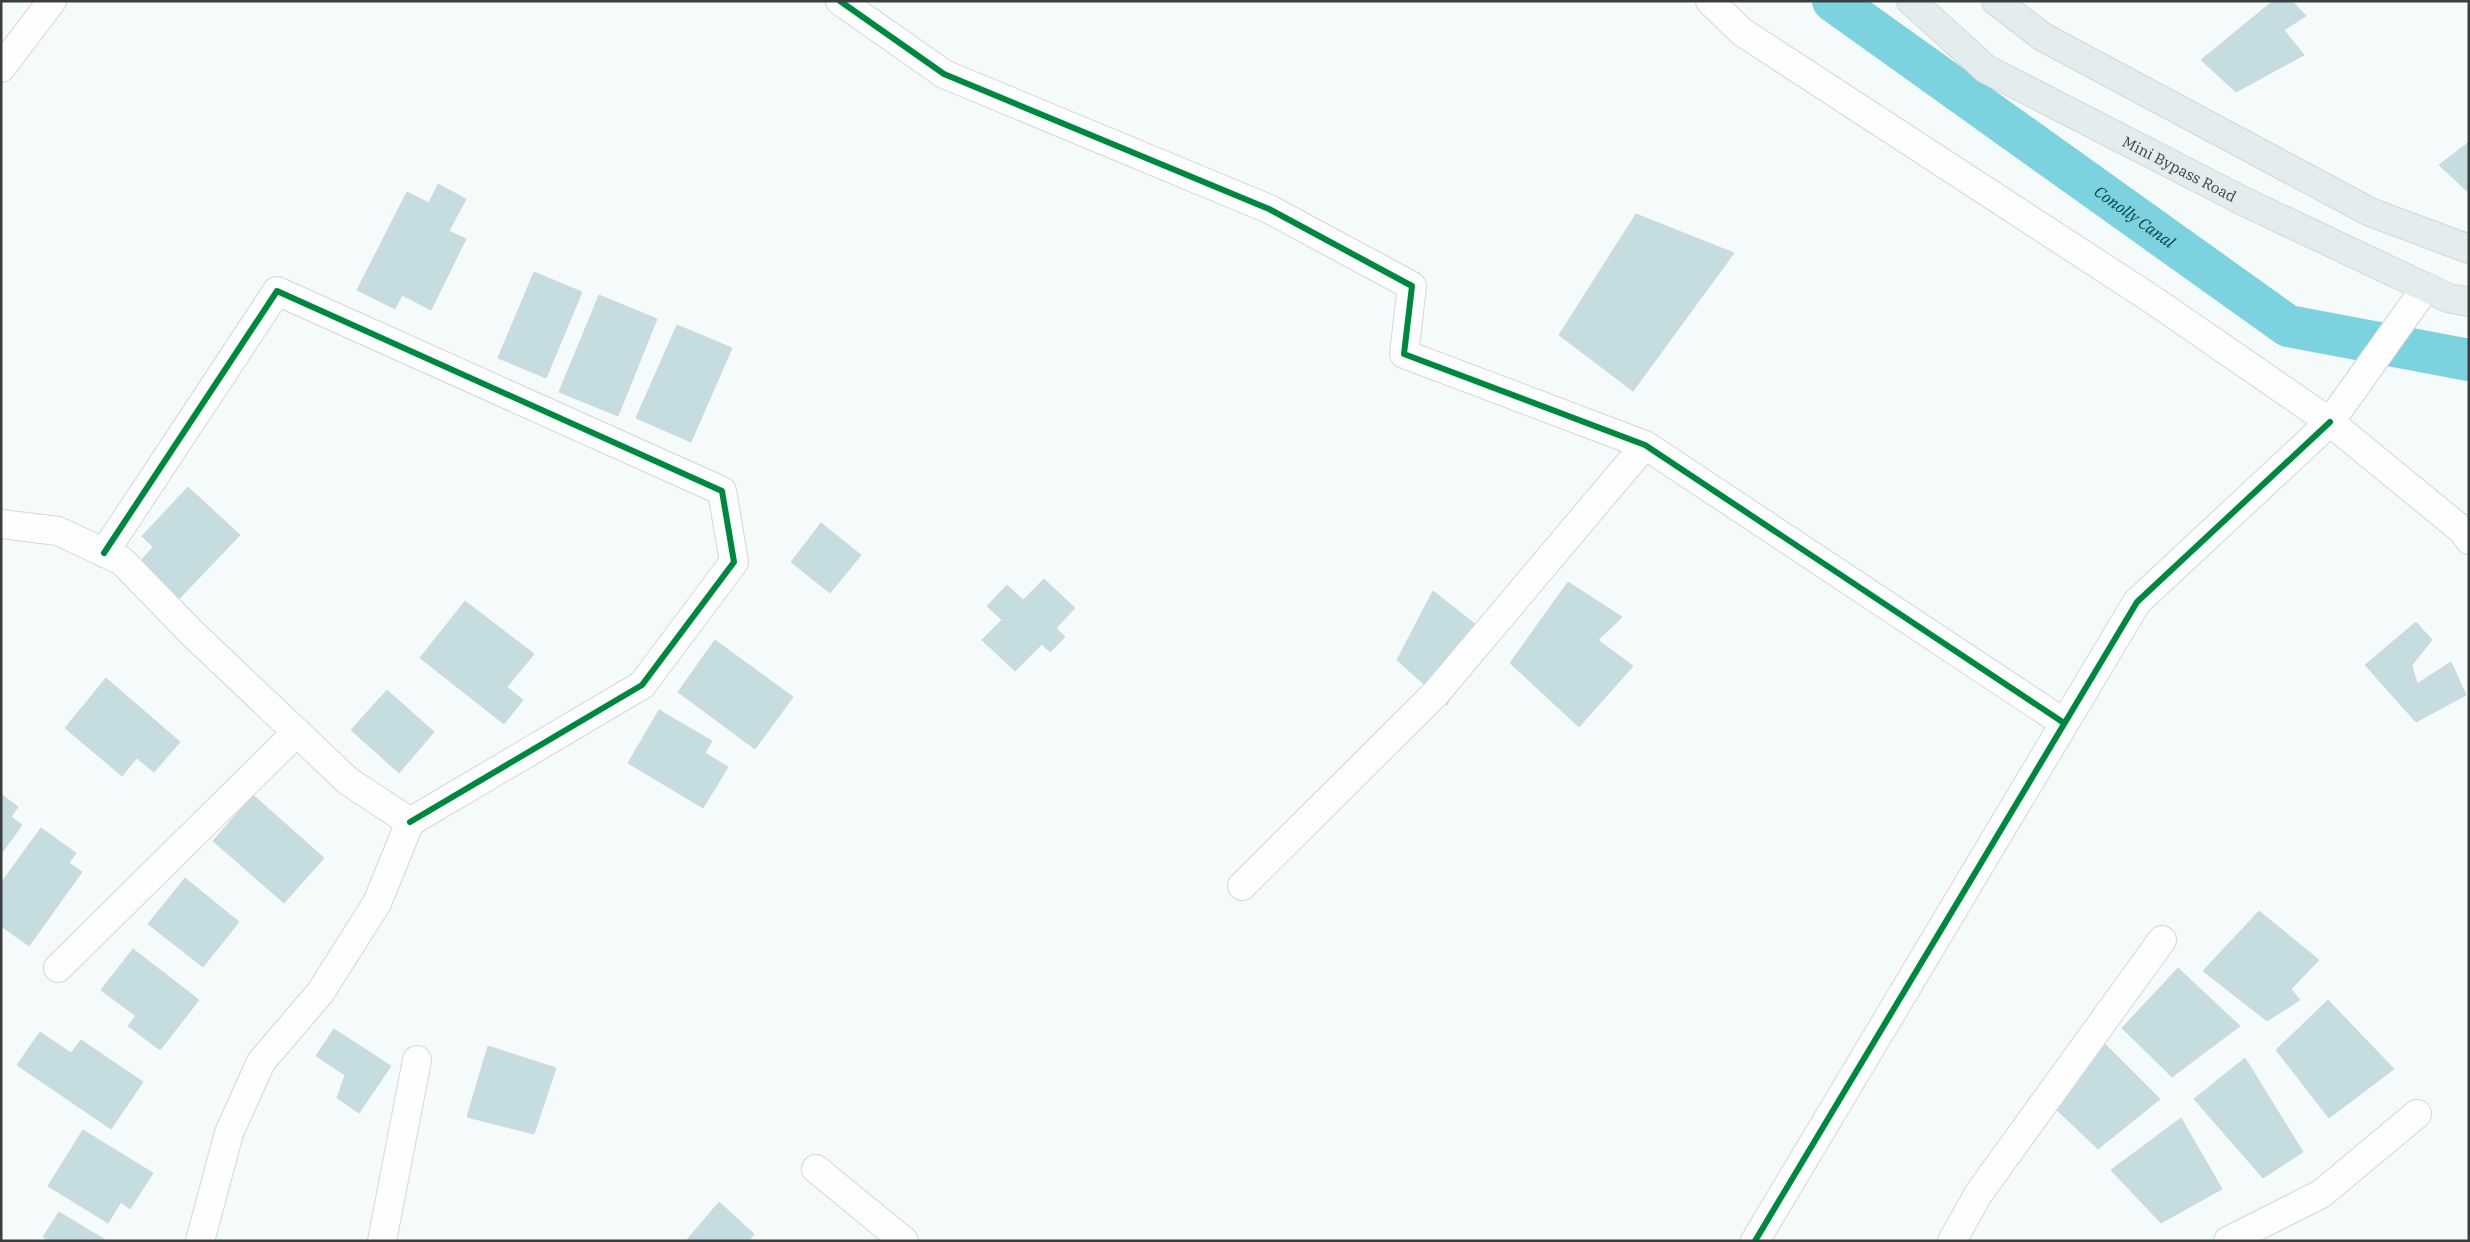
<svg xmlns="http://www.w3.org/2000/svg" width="2470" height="1242" font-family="'IBM Plex Serif',serif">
<rect width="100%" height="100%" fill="#f5fafb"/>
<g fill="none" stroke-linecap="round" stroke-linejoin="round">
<!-- canal -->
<path stroke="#7dd2e0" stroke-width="42" id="s1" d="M1833,1L2288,326L2469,360"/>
</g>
<!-- building -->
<path fill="#c5dde1" stroke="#d2d6d7" d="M2273,1H2292L2306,16L2284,30L2304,55L2236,92L2201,60Z
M2469,142V193L2439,165Z
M438,184L466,199L449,231L466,239L431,310L402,295L395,309L357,290L407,192L429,203Z
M1636,214L1734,253L1633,391L1559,335Z
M534,272L582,292L546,378L498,358Z
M599,295L657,319L618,416L559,392Z
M677,325L732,348L691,442L636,418Z
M188,487L240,535L178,600L139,563L153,547L142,536Z
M821,523L861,555L830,593L791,562Z
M1044,579L1075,608L1056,628L1065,637L1050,652L1042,644L1015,671L982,640L1002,620L987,606L1007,585L1023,600Z
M1568,582L1622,617L1598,640L1633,666L1579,727L1510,663Z
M1433,591L1480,628L1447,705L1397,660Z
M465,601L534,654L507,687L523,700L504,724L420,658Z
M2416,622L2432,640L2412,665L2417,684L2451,662L2466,695L2416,722L2365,665Z
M715,640L793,697L755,749L678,692Z
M106,678L180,742L154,772L137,758L122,776L65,728Z
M387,690L434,732L399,773L351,730Z
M659,710L712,741L705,753L728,767L703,808L628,763Z
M1,794L18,807L11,817L22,825L1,854Z
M253,795L324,858L284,903L213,841Z
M41,828L76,853L69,863L82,872L29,946L1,926V883Z
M185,878L239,922L203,967L148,924Z
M2259,911L2319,960L2291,989L2300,1000L2267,1021L2203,971Z
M133,949L199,1000L160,1050L128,1026L136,1016L101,990Z
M2178,968L2240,1026L2172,1077L2122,1028Z
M2328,1000L2394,1069L2329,1118L2276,1050Z
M334,1029L391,1066L359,1113L337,1098L345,1075L316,1056Z
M40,1032L71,1053L81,1040L143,1082L111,1129L17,1065Z
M2104,1043L2160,1099L2098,1149L2056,1109Z
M488,1046L556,1068L534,1134L467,1117Z
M2245,1058L2303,1152L2263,1178L2194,1099Z
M2181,1118L2222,1189L2161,1223L2111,1170Z
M83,1130L153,1173L130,1209L121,1202L108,1223L48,1186Z
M719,1202L754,1234L749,1241H686Z
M59,1212L107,1241H49L43,1237Z"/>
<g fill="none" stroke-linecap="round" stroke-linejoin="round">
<defs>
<path id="street" d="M840,1L944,74L1269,209L1412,286L1404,354L1645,445L2064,723
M1710,1L1742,32L2153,300L2330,422L2463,531L2469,540
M1,68L52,1
M2332,419L2426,287
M1,524L58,531L122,561L193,634L348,781L410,822L377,903L320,993L261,1062L229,1133L200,1241
M104,553L277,291L722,491L734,562L642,685L410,822
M1242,886L1436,693L1645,445
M58,968L297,732
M816,1169L904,1241
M382,1241L417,1060
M1755,1241L2137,602L2330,422
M1952,1241L1979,1193L2162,940
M2228,1241L2321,1194L2417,1114"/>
<g id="primary">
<path id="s2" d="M1911,1L1986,69L2245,202L2448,298L2469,302"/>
<path d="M1996,1L2043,37L2370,212L2469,249"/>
</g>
</defs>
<!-- street casing -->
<use href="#street" stroke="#d3d7d7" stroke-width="30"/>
<!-- primary casing -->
<use href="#primary" stroke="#d4d7d7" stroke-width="30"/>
<!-- street -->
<use href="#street" stroke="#fefefe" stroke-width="28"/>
<!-- primary -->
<use href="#primary" stroke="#e4edee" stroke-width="28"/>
<defs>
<path id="cycleway" d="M840,1L944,74L1269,209L1412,286L1404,354L1645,445L2064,723
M104,553L277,291L722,491L734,562L642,685L410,822
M1755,1241L2137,602L2330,422"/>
</defs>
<!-- cycleway casing -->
<use href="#cycleway" stroke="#f2fcfe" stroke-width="9"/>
<!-- cycleway -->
<use href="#cycleway" stroke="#00873e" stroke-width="6"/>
</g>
<g text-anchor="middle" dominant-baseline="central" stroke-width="5" stroke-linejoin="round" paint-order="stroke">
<!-- street labels -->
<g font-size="15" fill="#3a3e3e" stroke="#f2fcfe">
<text stroke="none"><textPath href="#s2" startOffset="319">Mini Bypass Road</textPath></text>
</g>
<!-- water labels -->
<g font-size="16" font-style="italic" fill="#094149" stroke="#f2fcfe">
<text stroke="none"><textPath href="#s1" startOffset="371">Conolly Canal</textPath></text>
</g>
</g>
<!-- border -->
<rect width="2470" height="1242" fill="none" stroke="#3a3e3e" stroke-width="5"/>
</svg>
